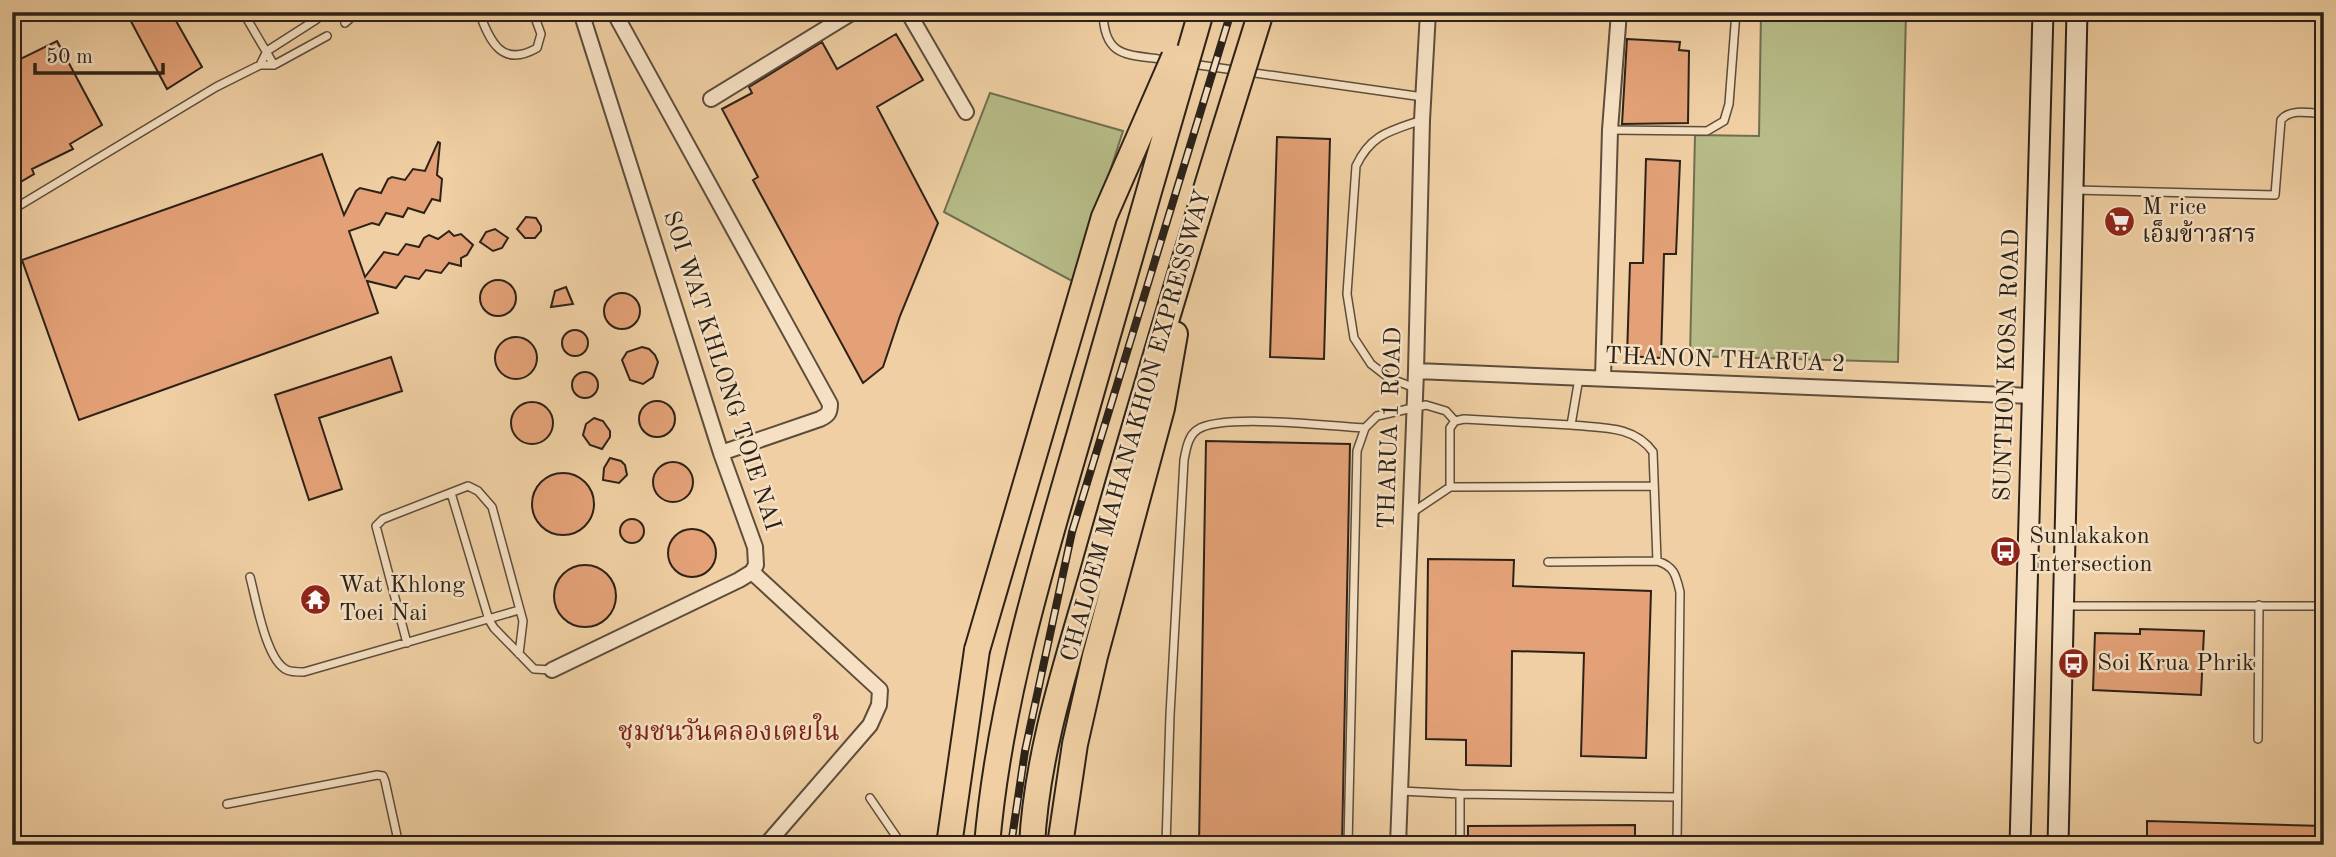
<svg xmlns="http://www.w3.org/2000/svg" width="2336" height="857" font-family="'Old Standard TT','Noto Serif Thai',serif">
<rect width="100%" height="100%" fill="#efcfa3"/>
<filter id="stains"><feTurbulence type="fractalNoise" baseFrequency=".00286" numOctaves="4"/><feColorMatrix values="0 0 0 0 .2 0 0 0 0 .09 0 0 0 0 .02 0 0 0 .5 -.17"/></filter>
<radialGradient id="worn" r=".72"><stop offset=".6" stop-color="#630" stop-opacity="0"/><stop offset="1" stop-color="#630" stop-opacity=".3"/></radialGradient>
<!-- green -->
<path fill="#b6bb87" stroke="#716e50" stroke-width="2" d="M1761,12H1906L1898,362L1690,356L1695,135L1759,136Z
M990,93L1123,131L1074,282L944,212Z"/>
<!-- building -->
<path fill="#e4a177" stroke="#2c2218" stroke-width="2" d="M126,12H171L202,67L167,89Z
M896,34L923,80L877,107L938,223L900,316L883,367L863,383L753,180L758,177L722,109L752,93L749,87L822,42L837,69Z
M1627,39L1680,42L1679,50L1689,51L1688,123L1622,124Z
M57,41L102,125L70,144L73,149L32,169L34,174L12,187V63Z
M1277,137L1330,139L1324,359L1270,357Z
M438,142L440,143L437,175L442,179L440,201L432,199L424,213L408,208L403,217L386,213L379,225L372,223L349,231L365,277L384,252L398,255L406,244L419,247L424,238L429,235L438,239L449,231L454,236L461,234L473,245L467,255L461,258V266L449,263L441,273L426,270L419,279L405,276L396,288L367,281L378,313L79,420L22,260L322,154L344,215L356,191L360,188L381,193L388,179L392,177L405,180L413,169L425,171Z
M1646,159L1680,161L1676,254H1664L1661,358L1627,356L1630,263H1643Z
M526,217L536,218L541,226V231L535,238H525L517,229Z
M495,229L508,238L502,248L493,251L480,242L486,232Z
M480 298a18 18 0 1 1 36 0a18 18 0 1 1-36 0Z
M566,287L573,304L551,307L555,291Z
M604 311a18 18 0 1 1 36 0a18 18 0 1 1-36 0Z
M562 343a13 13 0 1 1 26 0a13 13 0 1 1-26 0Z
M495 358a21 21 0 1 1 42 0a21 21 0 1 1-42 0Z
M642,347L649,349L655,355L658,362L653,377L643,384L630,380L622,360L627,352Z
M391,357L402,391L319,418L342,489L309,500L275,395Z
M572 385a13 13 0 1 1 26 0a13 13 0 1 1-26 0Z
M639 419a18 18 0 1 1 36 0a18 18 0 1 1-36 0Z
M511 423a21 21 0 1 1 42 0a21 21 0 1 1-42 0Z
M594,418L603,421L610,431V437L602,449L590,445L583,435L586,424Z
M1206,441L1350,444L1342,845H1199Z
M610,458L621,461L625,465L627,475L619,483L603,480L604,468Z
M653 482a20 20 0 1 1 40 0a20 20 0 1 1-40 0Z
M532 504a31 31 0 1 1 62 0a31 31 0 1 1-62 0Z
M620 531a12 12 0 1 1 24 0a12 12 0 1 1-24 0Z
M668 553a24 24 0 1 1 48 0a24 24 0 1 1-48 0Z
M1428,559L1514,560L1513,586L1651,591L1646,758L1581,756L1584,653L1512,651L1511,766L1466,765V740L1426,739Z
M554 596a31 31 0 1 1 62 0a31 31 0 1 1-62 0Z
M2140,629L2204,631L2201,695L2093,690L2095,633L2140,634Z
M2147,821L2324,826V845H2147Z
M1635,825V845H1468V826Z"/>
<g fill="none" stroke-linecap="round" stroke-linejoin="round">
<defs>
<path id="lane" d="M243,12L274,65
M479,12C490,42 502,68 537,48L541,34L533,12
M1103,12C1104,59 1128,54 1166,60
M12,23L21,12
M345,23L357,12
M1192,64L1423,97
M260,65L267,51L317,19
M1610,130L1707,131L1724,121L1729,104L1736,12
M2075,190L2275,195L2281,120C2291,108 2310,113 2324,114
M12,210L216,87L260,65H274L327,36
M1579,378L1571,425L1464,419L1455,421L1450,428V487L1654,486
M1415,388L1389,378L1371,364L1354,338L1347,294L1356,166C1371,134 1390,131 1422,120
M1571,425C1601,428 1634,425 1653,452L1657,561
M451,493L489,620L494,628L534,669L552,670
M1410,514L1450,487
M1548,562L1657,561C1674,566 1676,575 1680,592L1677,845
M250,577C256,599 266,661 287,670C291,672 299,672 304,672L519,610
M2065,606H2324
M407,643L376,526L383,519L468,486L478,491L492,507L523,621L519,654
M2258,739L2259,605
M1401,791L1460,794L1676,797
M870,798L902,845
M227,804L377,775L383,776L385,781L399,845
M1166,845L1170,715L1184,460C1186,450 1188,436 1197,430C1221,413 1331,426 1365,428
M1348,845L1357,451L1365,428L1377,416L1426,405L1446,411L1455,421
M1460,845V794"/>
<path id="street" d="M614,12L830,404C830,413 828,415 820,419L721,453
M908,12L966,112
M711,99L853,12
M1416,371L2032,396
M1603,378L1610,130L1619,12
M752,572L880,690L879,705L870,725L766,845
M552,670L739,580L752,572L756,565L755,547L721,453L581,12
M1398,845L1416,371L1422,120L1428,12"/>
<path id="secondary" d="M2020,845L2043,12
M2058,845L2077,12"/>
<path id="highway" d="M949,845L977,650
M1032,845C1037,749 1069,657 1095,565C1135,422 1178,280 1222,137
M1060,845L1075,744L1095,656L1162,408L1175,334"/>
</defs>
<!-- lane casing -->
<use href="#lane" stroke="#5d4d3b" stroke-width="10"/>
<!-- street casing -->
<use href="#street" stroke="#5d4d3b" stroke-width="18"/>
<!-- secondary casing -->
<use href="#secondary" stroke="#2c2218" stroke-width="23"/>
<!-- highway casing -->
<use href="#highway" stroke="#2c2218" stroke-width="28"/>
<!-- lane -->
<use href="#lane" stroke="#f5e0c3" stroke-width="7"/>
<!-- street -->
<use href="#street" stroke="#f5e0c3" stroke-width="14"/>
<!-- secondary -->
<use href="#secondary" stroke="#f5e0c3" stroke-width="19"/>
<!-- highway -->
<use href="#highway" stroke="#efcfa3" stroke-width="24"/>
<defs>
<path id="rail" d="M1011,845L1025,751L1072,532L1231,12"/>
</defs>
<!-- rail casing -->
<use href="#rail" stroke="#2c2218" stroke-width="8"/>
<!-- rail -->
<use href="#rail" stroke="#f5e0c3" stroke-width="5" stroke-dasharray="16" stroke-linecap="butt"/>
<defs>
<path id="highway-bridge" d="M1222,137L1261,12
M977,650L1104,217L1174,57
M987,845C999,705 1040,570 1079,436C1119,295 1160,153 1201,12"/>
</defs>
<!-- highway-bridge casing -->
<use href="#highway-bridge" stroke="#2c2218" stroke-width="28" stroke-linecap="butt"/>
<!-- highway-bridge -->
<use href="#highway-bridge" stroke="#efcfa3" stroke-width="24"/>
</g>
<!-- icons -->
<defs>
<symbol id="supermarket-disc" viewBox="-11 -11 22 22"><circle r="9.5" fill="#8f2418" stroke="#f5e0c3"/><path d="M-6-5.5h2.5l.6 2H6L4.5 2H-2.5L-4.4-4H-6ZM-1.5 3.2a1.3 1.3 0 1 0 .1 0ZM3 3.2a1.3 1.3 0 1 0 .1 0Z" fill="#fff"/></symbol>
<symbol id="bus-disc" viewBox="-11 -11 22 22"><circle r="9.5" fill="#8f2418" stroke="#f5e0c3"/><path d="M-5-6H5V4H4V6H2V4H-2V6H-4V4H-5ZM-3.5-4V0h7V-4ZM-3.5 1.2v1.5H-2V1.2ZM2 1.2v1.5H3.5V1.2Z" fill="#fff"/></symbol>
<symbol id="temple-disc" viewBox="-11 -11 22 22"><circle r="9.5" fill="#8f2418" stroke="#f5e0c3"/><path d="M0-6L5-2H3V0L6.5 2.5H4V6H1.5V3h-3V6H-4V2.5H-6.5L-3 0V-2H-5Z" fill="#fff"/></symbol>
</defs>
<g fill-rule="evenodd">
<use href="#supermarket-disc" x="2102" y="204" width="35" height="35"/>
<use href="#bus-disc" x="1988" y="534" width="35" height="35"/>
<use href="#temple-disc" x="298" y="582" width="35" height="35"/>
<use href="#bus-disc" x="2056" y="646" width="35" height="35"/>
</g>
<g text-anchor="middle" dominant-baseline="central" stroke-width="5" stroke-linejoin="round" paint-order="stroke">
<!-- poi labels -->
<g font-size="24" fill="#2c2218" stroke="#f5e0c3" text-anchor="start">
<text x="2142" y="208">M rice<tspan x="2142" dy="28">เอ็มข้าวสาร</tspan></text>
<text x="2029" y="537">Sunlakakon<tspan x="2029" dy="28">Intersection</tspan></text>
<text x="339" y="586">Wat Khlong<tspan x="339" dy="28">Toei Nai</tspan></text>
<text x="2097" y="664">Soi Krua Phrik</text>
</g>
<!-- street labels -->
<g font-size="24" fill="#2c2218" stroke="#f5e0c3">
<text transform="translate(1725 361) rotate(2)">THANON THARUA 2</text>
<text transform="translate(2008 365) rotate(-88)">SUNTHON KOSA ROAD</text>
<text transform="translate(721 371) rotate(72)">SOI WAT KHLONG TOIE NAI</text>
<text transform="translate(1137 426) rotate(-74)">CHALOEM MAHANAKHON EXPRESSWAY</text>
<text transform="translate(1391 428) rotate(-88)">THARUA 1 ROAD</text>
</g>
<!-- neighbourhood labels -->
<g font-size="26" fill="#7a1f14" stroke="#f5e0c3">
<text x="729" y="733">ชุมชนวันคลองเตยใน</text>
</g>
</g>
<!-- margin -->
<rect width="2336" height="857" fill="none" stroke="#efcfa3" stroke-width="42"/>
<rect x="14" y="14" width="2308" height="829" fill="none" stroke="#2c2218" stroke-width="3.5"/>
<rect x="21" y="21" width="2294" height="815" fill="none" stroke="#2c2218" stroke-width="2"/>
<!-- scale -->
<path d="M35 63v10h128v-10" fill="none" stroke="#2c2218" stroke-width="3.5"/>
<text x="46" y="63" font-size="21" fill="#2c2218" stroke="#f5e0c3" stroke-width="5" paint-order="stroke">50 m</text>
<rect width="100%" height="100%" filter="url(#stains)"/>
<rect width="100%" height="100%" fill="url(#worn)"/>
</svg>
